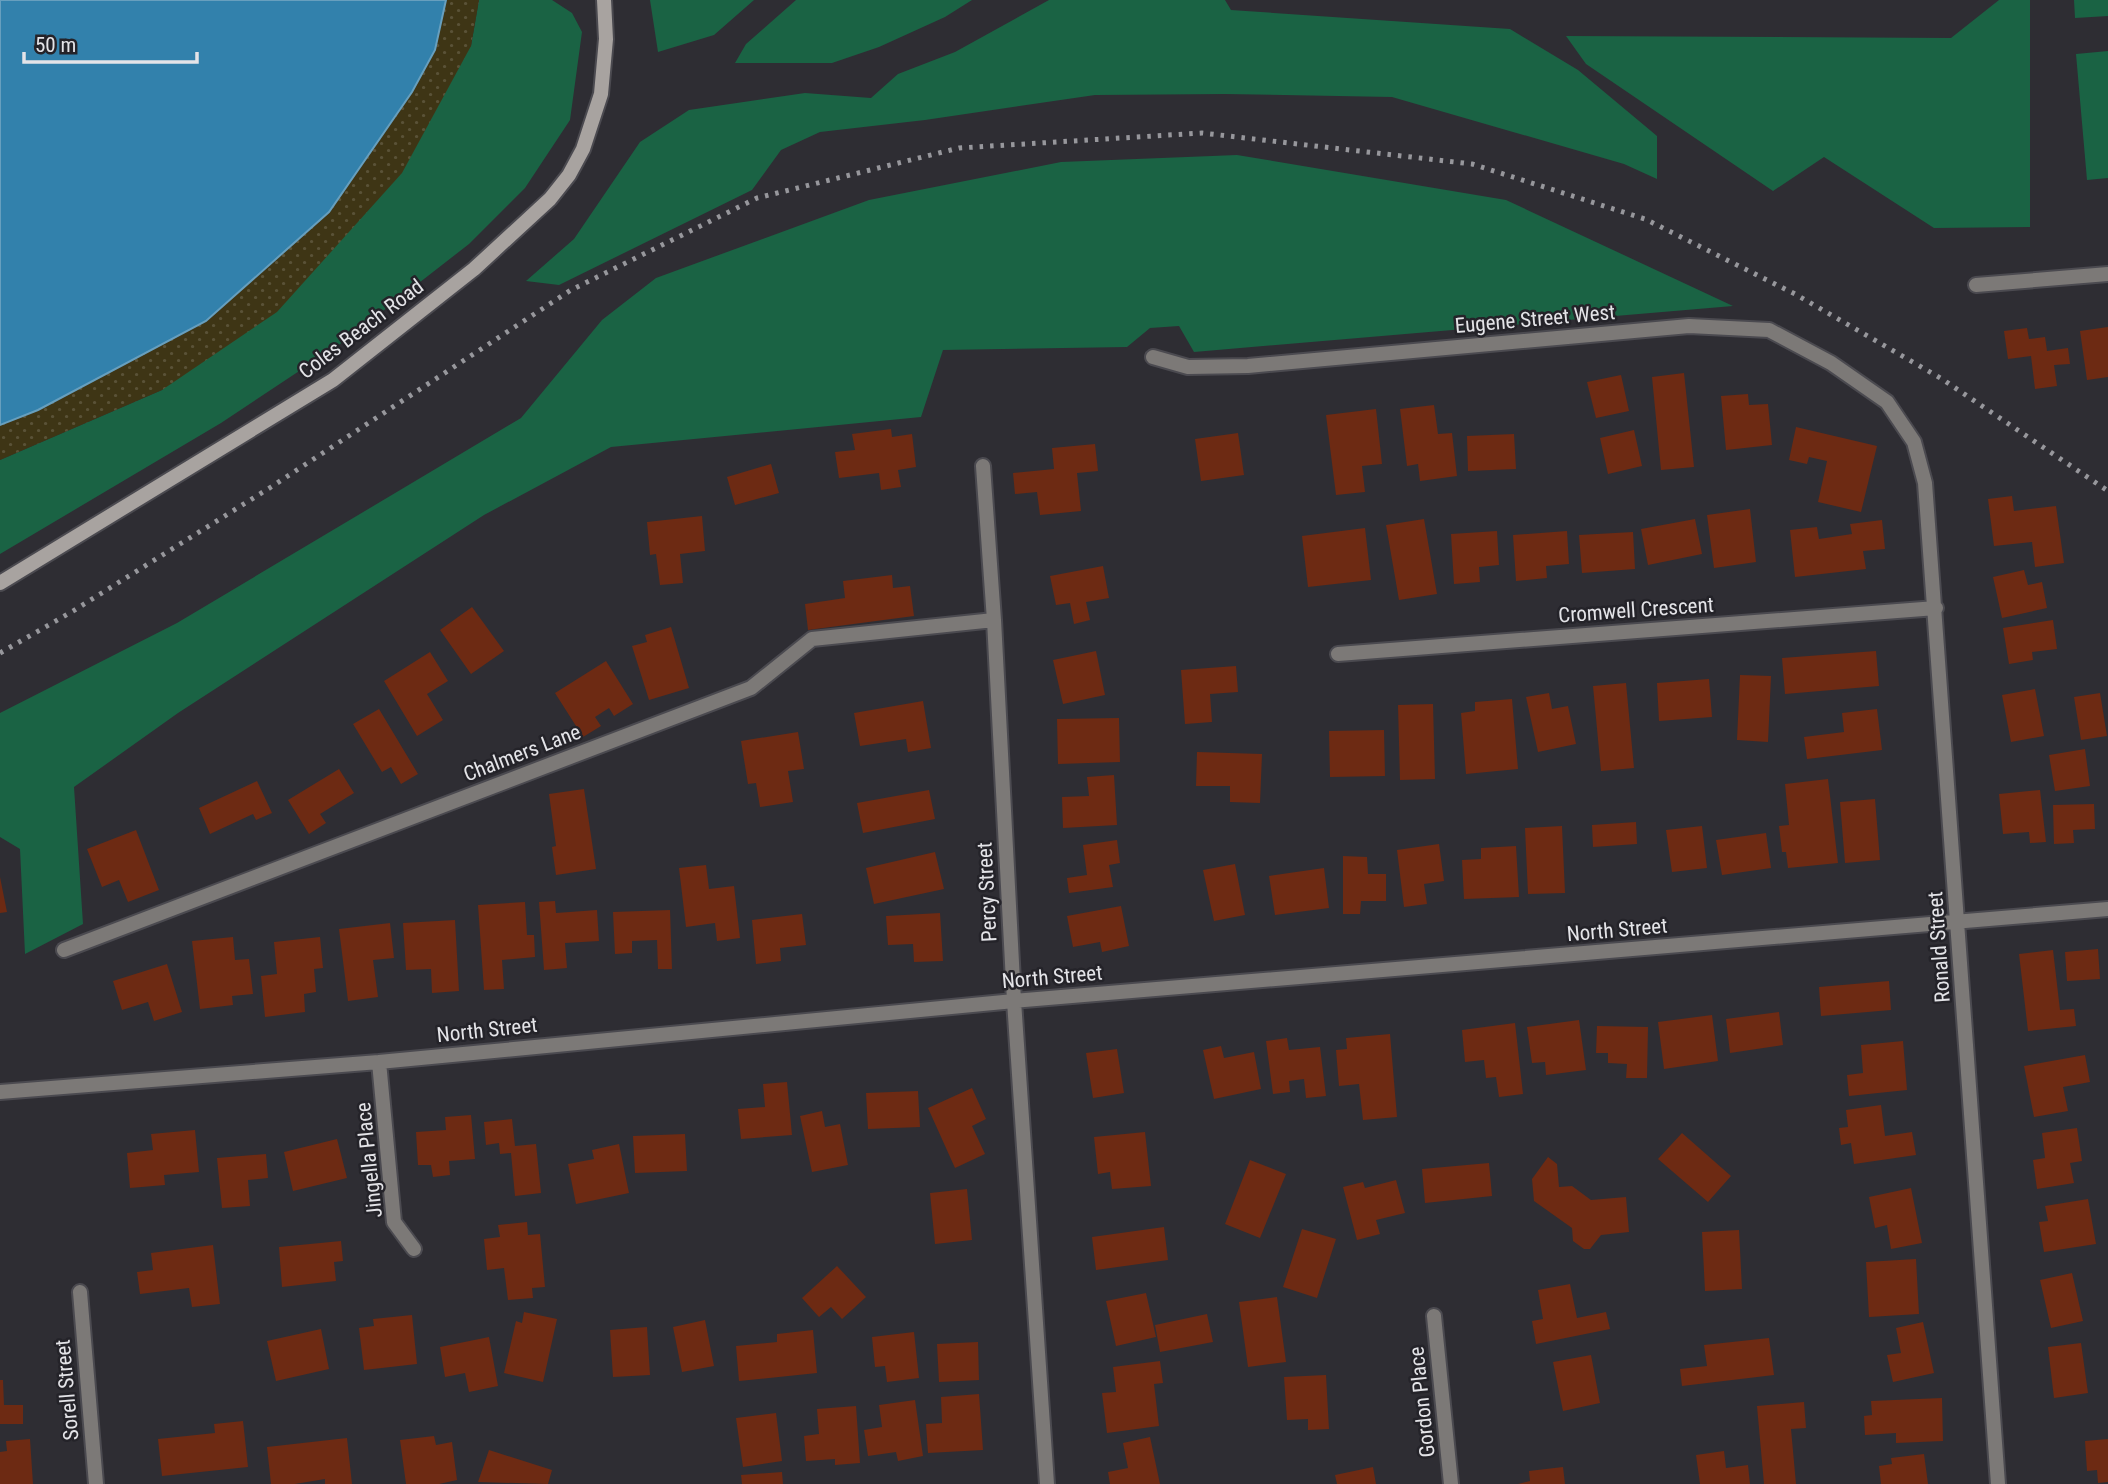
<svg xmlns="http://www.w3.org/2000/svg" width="2108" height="1484" font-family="'Roboto Condensed',sans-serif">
<defs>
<pattern id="sand-dots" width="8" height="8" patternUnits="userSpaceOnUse" patternTransform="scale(1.75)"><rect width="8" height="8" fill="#3e3515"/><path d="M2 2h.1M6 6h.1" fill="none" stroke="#5a5237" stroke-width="1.8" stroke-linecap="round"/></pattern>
</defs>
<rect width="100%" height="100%" fill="#2e2d33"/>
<!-- green -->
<path fill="#1a6344" d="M479,0H552L572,13L582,32L570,120L525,188L469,244L343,342L221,423L0,554V460L162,390L471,46Z
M650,0H754L714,35L658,52Z
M796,0H972L945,17L879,47L832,63H735L746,44Z
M1049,0H1225L1231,10L1510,29L1578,70L1657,136V179L1624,164L1392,97L1225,94L1095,95L925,120L820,132L781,150L752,190L559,285L526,281L574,239L640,142L689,110L805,93L871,98L898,74L955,52Z
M1999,0H2030V227L1934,228L1824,157L1773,191L1586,64L1566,36L1951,38Z
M2074,0H2108V16L2075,18Z
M2108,51V178L2087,180L2076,54Z
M1237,155L1506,200L1733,306L1194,352L1179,326L1150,328L1127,347L943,350L921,417L611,447L484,515L178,713L74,787L83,924L25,954L20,849L0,837V713L177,623L521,418L602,320L656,278L869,200L1061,162Z"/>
<!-- sand -->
<path fill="url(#sand-dots)" d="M254,0H479L471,46L402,173L277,312L162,390L0,460V151Z"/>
<!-- water -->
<path fill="#3281ac" stroke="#679fbe" stroke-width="2" d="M0,0H446L435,50L412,92L329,212L206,321L38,410L0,425Z"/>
<!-- building -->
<path fill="#6d2a13" d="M2108,327V377L2087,380L2080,331Z
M2027,328L2029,339L2045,337L2047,351L2068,348L2070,364L2054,365L2057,386L2035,389L2031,356L2008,359L2004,331Z
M1684,373L1694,467L1661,470L1652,377Z
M1621,375L1629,411L1596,418L1587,382Z
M1748,394L1749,405L1768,404L1772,445L1726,450L1721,396Z
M1434,405L1438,434L1452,433L1457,476L1420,481L1418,464L1407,466L1400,409Z
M1376,409L1382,464L1362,466L1365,492L1336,495L1326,415Z
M1796,427L1877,446L1861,512L1818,502L1827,461L1809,457L1807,464L1789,460Z
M891,429L892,437L912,434L916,467L898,470L901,487L881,490L879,473L839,478L835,452L855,450L852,434Z
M1634,430L1642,466L1608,474L1600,438Z
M1238,433L1244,475L1201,481L1195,439Z
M1514,434L1516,469L1468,471L1467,436Z
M1095,444L1098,471L1077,473L1081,511L1040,515L1037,492L1015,494L1013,473L1054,469L1052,448Z
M771,464L779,493L735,505L727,477Z
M2012,496L2014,511L2056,506L2064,563L2035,567L2032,542L1994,546L1988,499Z
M1750,509L1756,562L1714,568L1707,515Z
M702,516L705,551L680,554L683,583L660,585L656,554L650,555L647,522Z
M1424,519L1437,594L1399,600L1386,525Z
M1695,519L1702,554L1648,565L1641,529Z
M1882,520L1885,549L1863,551L1866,569L1795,577L1790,530L1817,527L1819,539L1852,534L1850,524Z
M1365,528L1371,580L1308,587L1302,536Z
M1497,531L1499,565L1479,567L1480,582L1454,584L1451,534Z
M1567,531L1569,564L1546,566L1547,578L1516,581L1513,535Z
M1633,532L1635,569L1582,573L1579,535Z
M1103,566L1109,598L1086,602L1090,620L1074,624L1070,603L1056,605L1050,576Z
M2024,570L2028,585L2042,582L2047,608L2002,618L1993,577Z
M892,575L893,588L910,586L914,616L808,630L805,604L845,598L843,581Z
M472,607L504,651L471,674L440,630Z
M2053,620L2057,649L2032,652L2033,660L2009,664L2003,628Z
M671,627L689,688L649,700L632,646L647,642L645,635Z
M1096,651L1105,695L1063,704L1053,660Z
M1876,651L1879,686L1785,694L1782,658Z
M430,652L448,681L427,694L443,720L417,736L384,681Z
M606,661L633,704L614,716L609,708L595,717L601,726L583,737L555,693Z
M1236,666L1238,692L1210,694L1212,722L1185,724L1181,670Z
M1740,675L1771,676L1768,742L1737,740Z
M1709,679L1712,717L1659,721L1657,683Z
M1626,683L1634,768L1601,771L1593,686Z
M2035,689L2044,736L2011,742L2002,695Z
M1549,693L1552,709L1568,706L1576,744L1538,752L1526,697Z
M2100,693L2107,736L2081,740L2074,697Z
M1512,699L1518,769L1466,774L1461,713L1475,711V702Z
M923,701L931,748L908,752L906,739L860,746L854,713Z
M1433,704L1435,779L1400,780L1398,705Z
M379,709L418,774L401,784L391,767L382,772L353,724Z
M1877,709L1882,750L1807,759L1804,737L1844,732L1842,713Z
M1119,718L1120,762L1058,764L1057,719Z
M1384,730L1385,776L1330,777L1329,731Z
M798,732L804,769L788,771L793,802L760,807L756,783L748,784L741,741Z
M2085,749L2090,786L2055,791L2049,755Z
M1197,752L1262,754L1260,803L1230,802V786H1196Z
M339,769L354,793L320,814L326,823L309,834L288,800Z
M1114,775L1117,825L1063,828L1062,797L1089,796L1087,777Z
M1828,779L1838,863L1788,868L1786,852H1782L1779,826L1789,825L1785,784Z
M257,781L272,813L256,820L253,814L210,834L199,808Z
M584,789L596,869L556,875L552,847L556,846L549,794Z
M929,790L935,819L863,833L857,803Z
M2040,790L2046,842L2030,843L2029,832L2003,834L1999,794Z
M1875,799L1880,860L1845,863L1840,802Z
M2094,804L2095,829L2073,830L2074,843L2054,844L2053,805Z
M1636,822L1637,844L1593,847L1592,825Z
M1562,826L1565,893L1528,894L1525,828Z
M1702,826L1707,868L1672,872L1666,830Z
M136,830L159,890L128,902L119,880L102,887L87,849Z
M1766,833L1771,868L1722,875L1716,840Z
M1117,840L1120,863L1109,865L1113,887L1069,893L1067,878L1087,875L1083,845Z
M1439,844L1444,881L1424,884L1427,904L1404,907L1397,850Z
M1516,846L1519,897L1464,899L1462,860L1481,859V848Z
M935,852L944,889L874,904L866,868Z
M1343,856L1367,857L1368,874H1386V901H1361L1360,914H1343Z
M1235,864L1245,915L1214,921L1203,870Z
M706,865L709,889L734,886L740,938L717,941L715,923L686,927L679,868Z
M1324,868L1329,908L1275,915L1269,876Z
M0,877L7,912L0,913Z
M555,901L556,913L597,910L599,941L565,943L567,968L544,970L539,902Z
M525,902L527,935H534L535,957L502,960L504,989L484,990L478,905Z
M1121,906L1129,946L1102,952L1100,942L1073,947L1067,916Z
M670,910L672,969H658L657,940L632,941V953L615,954L613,912Z
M940,913L943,961L914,962L913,944L888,945L886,916Z
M802,914L806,945L780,948L781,961L756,964L752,920Z
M455,920L459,991L432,993L431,969L406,970L403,923Z
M390,923L394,958L373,960L378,997L348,1001L339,929Z
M233,937L235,960L249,959L253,994L232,996L233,1005L200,1009L192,941Z
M320,937L323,968L314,969L316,992L304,994L305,1012L265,1017L261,976L277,974L274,942Z
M2098,949L2100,979L2067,981L2065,952Z
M2053,950L2060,1010L2074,1009L2076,1026L2028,1031L2019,954Z
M167,964L182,1012L154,1021L148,1002L122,1010L113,981Z
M1889,981L1891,1010L1821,1016L1819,987Z
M1779,1012L1783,1045L1730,1053L1726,1019Z
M1712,1015L1718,1061L1664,1069L1658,1022Z
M1579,1020L1586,1070L1546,1075L1545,1062L1532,1063L1527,1027Z
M1515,1023L1523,1094L1499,1097L1496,1077L1486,1078L1484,1060L1465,1062L1462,1030Z
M1597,1026L1648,1027L1647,1078H1626L1627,1064L1608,1063V1053H1596Z
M1390,1034L1397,1117L1363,1120L1359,1084L1339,1086L1336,1050L1347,1049L1346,1038Z
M1287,1038L1289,1050L1320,1047L1326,1096L1306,1098L1304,1079L1289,1081L1290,1092L1273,1094L1266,1041Z
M1903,1041L1907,1090L1849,1096L1847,1075L1863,1073L1861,1045Z
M1221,1046L1224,1058L1254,1052L1261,1089L1214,1099L1203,1050Z
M1117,1049L1124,1093L1093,1098L1086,1053Z
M2085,1055L2090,1082L2063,1087L2068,1111L2034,1117L2024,1066Z
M787,1082L792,1135L741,1139L738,1109L765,1107L763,1084Z
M972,1088L986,1119L972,1126L985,1154L955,1168L928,1108Z
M918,1091L920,1127L868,1129L866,1093Z
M1881,1105L1885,1136L1912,1132L1916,1155L1854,1164L1851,1143L1841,1145L1839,1128L1848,1127L1846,1110Z
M822,1111L825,1127L840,1124L848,1165L812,1172L800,1116Z
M471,1115L475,1159L449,1161L450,1175L433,1177L431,1165H418L416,1132L446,1130L445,1117Z
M512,1119L515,1146L536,1144L541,1193L515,1196L511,1153L500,1154L499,1143L486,1145L484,1122Z
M2077,1128L2082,1161L2070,1163L2074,1183L2037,1189L2033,1160L2045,1158L2042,1133Z
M195,1130L199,1172L164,1175L165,1185L130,1188L127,1153L153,1150L151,1134Z
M1145,1132L1151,1186L1112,1189L1110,1172L1098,1174L1094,1137Z
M1682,1133L1731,1176L1708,1202L1658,1159Z
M685,1134L687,1171L635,1173L633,1136Z
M337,1139L347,1178L293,1191L284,1152Z
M619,1144L629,1193L576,1204L568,1164L594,1159L592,1150Z
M266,1154L268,1178L248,1180L250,1206L222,1208L217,1158Z
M1548,1157L1557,1164L1559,1187L1572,1186L1591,1200L1626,1197L1629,1232L1601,1235L1590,1249H1584L1573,1241L1572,1228L1534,1201L1532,1179Z
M1250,1160L1286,1174L1260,1238L1225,1224Z
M1489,1163L1492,1196L1425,1203L1422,1169Z
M1396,1180L1405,1213L1376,1220L1380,1234L1357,1240L1343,1187L1363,1182L1365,1188Z
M1911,1188L1922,1243L1891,1249L1887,1225L1875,1228L1869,1197Z
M967,1189L972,1240L935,1244L930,1193Z
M2088,1199L2096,1244L2044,1252L2039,1222L2048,1221L2045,1206Z
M527,1222L528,1235L540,1234L545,1287L532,1288L533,1298L508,1300L504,1268L487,1270L484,1239L500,1237L498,1225Z
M1164,1227L1168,1260L1096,1270L1092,1237Z
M1302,1229L1336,1239L1317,1298L1283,1287Z
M1739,1230L1742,1289L1705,1291L1702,1232Z
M341,1241L343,1261L334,1262L336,1281L282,1287L279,1247Z
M213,1245L220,1304L192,1307L189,1288L140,1294L137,1272L153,1270L151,1253Z
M1916,1259L1919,1314L1869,1317L1866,1262Z
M837,1266L866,1297L842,1319L831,1307L819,1317L802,1298Z
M2072,1273L2083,1321L2051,1328L2040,1280Z
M1570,1284L1577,1318L1606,1312L1610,1329L1536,1344L1532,1321L1543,1319L1538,1290Z
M1146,1293L1156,1337L1116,1346L1106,1301Z
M1277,1297L1286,1362L1248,1367L1239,1302Z
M524,1312L557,1319L543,1382L504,1373L516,1321L522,1323Z
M1207,1314L1213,1342L1160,1352L1155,1325Z
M412,1315L417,1364L364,1370L359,1328L374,1326L373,1319Z
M705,1320L714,1366L682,1372L673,1327Z
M1923,1322L1934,1373L1893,1382L1887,1355L1901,1353L1896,1328Z
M647,1327L650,1375L613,1377L610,1330Z
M321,1329L329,1369L276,1381L267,1341Z
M813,1330L817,1373L739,1381L736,1346L777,1342V1334Z
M914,1332L919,1378L887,1382L885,1366L875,1367L872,1337Z
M489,1337L498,1386L469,1392L465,1373L445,1377L440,1347Z
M1769,1338L1774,1375L1682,1386L1680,1369L1707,1366L1704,1345Z
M978,1342L979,1380L939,1382L937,1344Z
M2081,1343L2088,1393L2054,1398L2048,1347Z
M1591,1355L1600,1403L1563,1411L1553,1362Z
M1160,1361L1163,1383L1154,1384L1159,1426L1107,1433L1102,1393L1116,1392L1113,1367Z
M1326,1375L1329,1429L1308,1430V1419L1287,1420L1284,1377Z
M0,1380H3L4,1405H23V1424H0Z
M979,1394L983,1450L928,1453L926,1424L942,1423L941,1397Z
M1942,1398L1943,1441L1896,1443V1433L1865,1435L1864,1416L1872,1415L1871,1401Z
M915,1400L923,1456L898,1461L896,1452L868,1456L864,1430L882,1427L879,1405Z
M1804,1402L1806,1428L1791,1429L1796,1484H1764L1757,1406Z
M856,1406L860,1463L835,1465V1459L806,1461L804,1436L819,1434L817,1409Z
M776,1413L782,1461L743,1467L736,1418Z
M243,1421L248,1467L162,1476L158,1439L215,1433L214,1424Z
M434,1436L436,1445L452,1442L457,1480L439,1484H406L400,1440Z
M1150,1437L1160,1484H1110L1108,1472L1128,1468L1123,1443Z
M347,1438L352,1484H325V1479L295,1484H271L267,1447Z
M30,1439L33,1484H0V1452L7,1451L6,1441Z
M2108,1439V1482L2098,1483L2097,1470L2087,1471L2085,1441Z
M489,1450L552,1470L548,1484L478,1482Z
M1724,1451L1726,1468L1748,1465L1750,1484H1700L1696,1455Z
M1924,1454L1928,1484H1881L1879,1466L1892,1464L1891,1458Z
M1373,1467L1376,1484H1337L1335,1475Z
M1563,1467L1565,1484H1518L1530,1481L1529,1471Z
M782,1472L783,1484H742L741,1475Z"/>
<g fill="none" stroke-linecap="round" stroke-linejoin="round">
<defs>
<path id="street" d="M1976,285L2108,274
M1153,357L1188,367L1248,366L1689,326L1769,330L1831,363L1887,402L1914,442L1925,483L1998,1484
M983,466L994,620L1014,1001L1047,1484
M1338,654L1936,608
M64,950L751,688L812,639L994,620
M379,1062L394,1222L414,1249
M0,1092L379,1062L1014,1001L2108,909
M80,1292L96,1484
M1434,1316L1451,1484"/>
<path id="secondary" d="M0,583L333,380L474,269L550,199L569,175L583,149L601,94L606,39L604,0"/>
</defs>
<!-- street casing -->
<use href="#street" stroke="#4b4a50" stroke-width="18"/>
<!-- secondary casing -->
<use href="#secondary" stroke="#4b4a50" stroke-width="18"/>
<!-- street -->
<use href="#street" stroke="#7c7977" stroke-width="14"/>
<!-- secondary -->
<use href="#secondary" stroke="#a8a3a0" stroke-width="14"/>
<!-- rail -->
<path stroke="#97979c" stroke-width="5" stroke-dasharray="3.5 7" stroke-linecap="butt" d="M0,653L73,611L271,487L571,290L757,198L959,148L1202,133L1472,164L1645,219L1795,294L1942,379L2108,491"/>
</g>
<g text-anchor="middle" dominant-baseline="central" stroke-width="5" stroke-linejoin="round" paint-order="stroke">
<!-- street labels -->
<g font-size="21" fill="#e4e4e8" stroke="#242329">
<text transform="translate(1535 319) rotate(-5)">Eugene Street West</text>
<text transform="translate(361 329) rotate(-37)">Coles Beach Road</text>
<text transform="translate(1636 610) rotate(-4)">Cromwell Crescent</text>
<text transform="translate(522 753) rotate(-21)">Chalmers Lane</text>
<text transform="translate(987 892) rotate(-93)">Percy Street</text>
<text transform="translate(1617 930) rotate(-5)">North Street</text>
<text transform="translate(1939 947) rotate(-94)">Ronald Street</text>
<text transform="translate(1052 977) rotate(-5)">North Street</text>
<text transform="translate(487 1030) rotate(-6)">North Street</text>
<text transform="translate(369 1160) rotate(-96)">Jingella Place</text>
<text transform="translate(67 1390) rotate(-95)">Sorell Street</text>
<text transform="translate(1422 1402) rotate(-96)">Gordon Place</text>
</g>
</g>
<!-- scale -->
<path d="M24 52v10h173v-10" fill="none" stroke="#e4e4e8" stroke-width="3.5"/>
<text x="35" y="52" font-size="21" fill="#e4e4e8" stroke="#242329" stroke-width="5" paint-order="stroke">50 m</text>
</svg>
